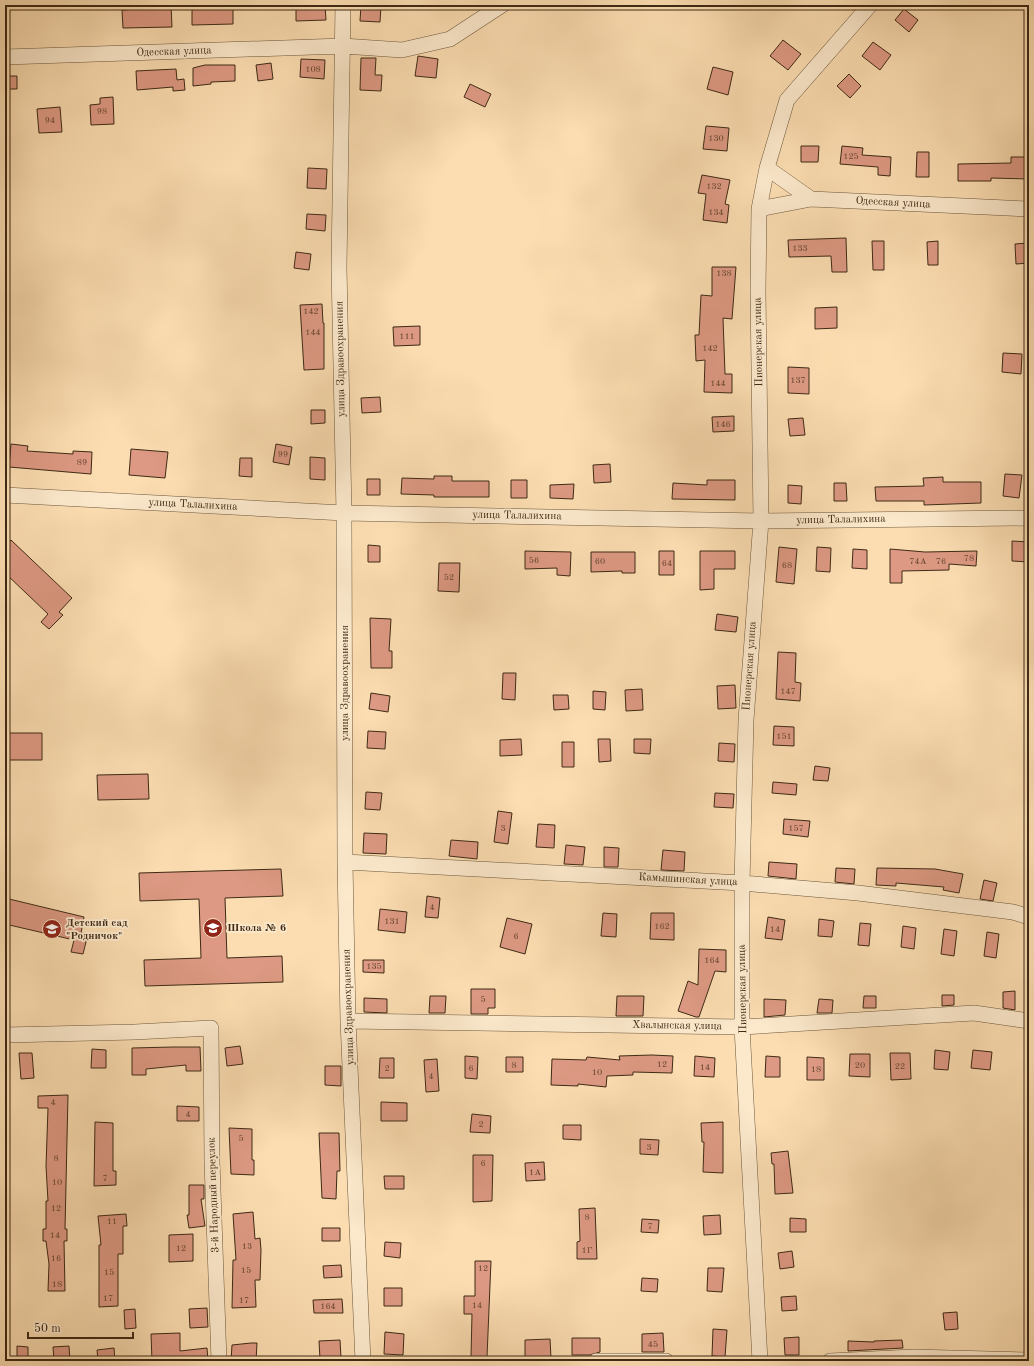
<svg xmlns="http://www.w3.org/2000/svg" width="1034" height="1366" font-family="'Old Standard TT',serif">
<rect width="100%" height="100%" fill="#fbddb1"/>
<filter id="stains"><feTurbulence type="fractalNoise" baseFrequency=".005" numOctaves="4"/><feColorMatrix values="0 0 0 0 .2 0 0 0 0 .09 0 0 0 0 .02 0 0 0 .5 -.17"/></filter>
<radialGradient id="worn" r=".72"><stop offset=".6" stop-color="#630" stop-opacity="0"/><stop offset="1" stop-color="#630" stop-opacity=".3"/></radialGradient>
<!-- building -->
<path fill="#dd9983" stroke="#3e2a15" d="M155,5H171L172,27L123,28L122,10L156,8Z
M192,5H233V24L192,25Z
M296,5H325L326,20L296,21Z
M361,5L381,6L380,22L360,21Z
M904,9L918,20L909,32L895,20Z
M783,40L801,54L788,70L770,56Z
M873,42L891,55L880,70L862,56Z
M418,56L438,59L436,78L415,76Z
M361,58H376L375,75H382L381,91L360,90Z
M301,59L325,60L324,79L300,77Z
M271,63L273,79L258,81L256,65Z
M205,65H235V81L211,82V84L193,86V68Z
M713,67L733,72L728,95L707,89Z
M176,69L177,80L184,79L185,90L173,91V87L137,90L136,71Z
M849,74L861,86L850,98L837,86Z
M5,76H17V89H5Z
M470,84L491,94L485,107L464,97Z
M113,97L114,124L91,125L90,105L100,104V98Z
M60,107L62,132L39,133L37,109Z
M706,126L729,128L727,151L703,149Z
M801,146H819L818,162H801Z
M842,146L863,148L862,155L891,157L890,176L878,175V167L840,164Z
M917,152H929V177H916Z
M1011,157H1029V179L991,178V181H958V164L1011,163Z
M308,168L327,169L326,189L307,188Z
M702,175L730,180L725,204L729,205L727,223L703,220L706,194L698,193Z
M307,214L326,215L325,231L306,229Z
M846,238L847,272H832L831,256L789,257L788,240Z
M872,241H884V270H873Z
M938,241V265H928L927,242Z
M1028,243L1029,263L1016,264L1015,244Z
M296,252L311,254L309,270L294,268Z
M712,267H736L732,319L723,318L725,374H732V393L704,392L705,360L696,361L695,335H699L701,295L712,296Z
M322,304L323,323H324V369L304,370L300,305Z
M837,307V328L815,329V308Z
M420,326V345L394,346L393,327Z
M1003,353L1022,354L1021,374L1002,372Z
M788,367L809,368V394L788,393Z
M380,397L381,412L362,413L361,398Z
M311,410H325V423L311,424Z
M734,416V431L713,432L712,417Z
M803,418L805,435L790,436L788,419Z
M11,444L28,446L27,451L73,454V451L92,452L91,474L9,467Z
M276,444L292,447L289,465L273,462Z
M131,449L168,452L165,478L129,475Z
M310,457L325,458V480L310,479Z
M240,458H252V477L239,476Z
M610,464L611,482L594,483L593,465Z
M1005,474L1022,475L1019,498L1003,496Z
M434,476H452V481H489V497H434V495L401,494L402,478L434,479Z
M943,477V482H981V503L924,505V501H876L875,487L924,486L923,478Z
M367,479H380V495H367Z
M511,480H527V498H511Z
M707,480H735V500L672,499L673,483L707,485Z
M834,483H846L847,501H834Z
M574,484L573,499L550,498V485Z
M788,485L802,486L801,504L788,503Z
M11,540L72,598L59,612L63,615L49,629L41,622L48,614L5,573V547Z
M1012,541L1029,542V562L1012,561Z
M368,545L380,546V562H368Z
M779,547L797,549L794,584L776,582Z
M817,547L831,548L830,572L816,571Z
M853,549L867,550V569L852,568Z
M890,549L925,552L977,551L976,566L949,564V570L902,571V583H890Z
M525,551L571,552L570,576L557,575V568L525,569Z
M659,551H674V575H659Z
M700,551H735V569H714V589L700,590Z
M591,552H635V573H622V571L591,572Z
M439,563H460L459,592L438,591Z
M717,614L738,617L736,632L715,630Z
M370,618L391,619L389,651H392V668H371Z
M778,652L796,653L795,682L801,683L800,701L776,699Z
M503,673H516L515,700L502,699Z
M735,685L736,708L718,709L717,686Z
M642,689L643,710L626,711L625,690Z
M593,691L606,692L605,710L593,709Z
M371,693L390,696L388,712L369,709Z
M553,695H568L569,709L554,710Z
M774,726L794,727V746L773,745Z
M368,731L386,732L385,749L367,748Z
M5,733H42V760H5Z
M521,739L522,755L500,756V740Z
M598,739H610L611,761L599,762Z
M634,739H651L650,754L634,753Z
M562,742H574V767H562Z
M719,743L735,744L734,762L718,761Z
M815,766L830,768L828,781L813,780Z
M148,774L149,799L98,800L97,775Z
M773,782L797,784L796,795L772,793Z
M366,792L382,793L380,810L365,809Z
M715,793L734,794L733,808L714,807Z
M498,811L512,813L508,844L494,842Z
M784,819L810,821L808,837L783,834Z
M538,824L555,825L554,848L536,847Z
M364,833L387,834L386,854L363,853Z
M451,840L478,842L477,859L449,856Z
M566,845L585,847L583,865L564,864Z
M604,847L619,848L618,867H604Z
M663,850L685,852L684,871L661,870Z
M769,862L797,864L796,879L768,876Z
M836,868L855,869L854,884L835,882Z
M877,868L935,869L963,874L959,893L943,890L944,887L896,883V886L876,885Z
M281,869L283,896L225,898L227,958L282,956L283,982L145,986L144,960L201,958L199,899L140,901L139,873Z
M984,880L997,883L993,901L980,899Z
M427,896L440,898L438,918L425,917Z
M5,898L84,917L81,933L88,934L83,954L71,952L74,940L5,924Z
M380,909L407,912L405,933L378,930Z
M603,913L617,914L616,937L601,936Z
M651,913H674V940L650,939Z
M768,917L785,920L782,940L765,938Z
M507,918L532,924L525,954L500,947Z
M819,919L834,921L832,937L818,936Z
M860,923L871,924L869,946L858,945Z
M903,926L916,928L914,949L901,947Z
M944,929L957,931L954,956L941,954Z
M987,932L999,934L996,958L984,956Z
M699,949L726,950V972L715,971L699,1017H696L678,1011L688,981L698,985Z
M363,960H384V973L363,972Z
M471,989H495V1008H488V1014H471Z
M1015,991V1010L1003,1008V992Z
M942,995H954V1005L942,1006Z
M430,996H446L445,1013H429Z
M617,996H644L643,1016H616Z
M864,996H876V1008H863Z
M364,998L387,999V1013L364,1012Z
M764,999L786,1000L785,1015L764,1017Z
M819,999L833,1000L832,1013H817Z
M240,1046L243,1064L227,1066L225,1048Z
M173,1047H200L201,1071H186V1065L146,1069V1075H132V1048Z
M92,1049L106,1050V1068H91Z
M935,1050L950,1052L948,1070L934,1069Z
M973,1050L992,1052L990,1070L971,1068Z
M19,1053H32L34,1078L21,1079Z
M890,1053H910L911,1079L891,1080Z
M850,1054H870V1077L849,1076Z
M652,1055L673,1056L672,1073L633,1072V1075L607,1076L606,1087L578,1084V1086L551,1085L552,1059L586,1060L587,1057L620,1060L619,1056Z
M465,1056L478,1057L477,1079L465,1078Z
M695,1056L715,1058L714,1077L694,1076Z
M766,1056L780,1057V1077H765Z
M506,1057H523V1072H506Z
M807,1057L824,1058V1080H807Z
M380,1058H394V1078H379Z
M437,1059L439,1091L426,1092L424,1060Z
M325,1066H341V1086L325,1085Z
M68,1095L65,1229H67V1241H64L65,1291H48L49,1264L46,1241H43V1229H46V1201H48L46,1166L48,1108H38V1096Z
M381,1102L407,1103V1121H381Z
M177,1106L199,1107V1121H177Z
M472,1114L491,1116L490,1133L470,1132Z
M95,1122L113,1123V1171H116V1185L94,1186Z
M723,1122V1173L703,1172L704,1142H702L701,1123Z
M563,1125H581V1140L563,1139Z
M229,1128L252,1129V1160H254V1175L231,1174Z
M319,1133H339L340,1171H337L336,1199L322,1198Z
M640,1139L659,1140L658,1155L640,1154Z
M788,1151L793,1193L775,1194L774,1164H772L771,1153Z
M473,1155H493L492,1201L473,1202Z
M544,1162L545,1180L526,1181L525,1163Z
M384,1176H404V1189H385Z
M189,1185H204V1199H201L205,1226L189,1228L187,1215H189Z
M595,1208L597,1259H577V1242L580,1241L579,1209Z
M253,1212L255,1239L260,1238L261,1250L260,1280H255L256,1307L232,1308L233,1260H236L233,1214Z
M126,1214L127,1226H123V1254H118V1306L99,1307V1245H101L98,1216Z
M720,1215L721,1234L704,1235L703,1216Z
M790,1218L806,1219V1232H790Z
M642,1219L659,1220L658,1233L641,1232Z
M322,1228H340V1241H322Z
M193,1234V1261L169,1262V1235Z
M385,1242L401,1243L400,1258L384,1256Z
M792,1251L794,1267L780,1269L778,1253Z
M475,1261H491L487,1357H471L472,1314H464V1296H475Z
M341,1265L342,1277L324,1278L323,1266Z
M708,1268H724L722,1292L707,1291Z
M642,1278L658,1279L657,1292L641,1291Z
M384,1288H402V1306H384Z
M796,1296L797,1310L782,1311L781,1297Z
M342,1299L343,1313H314L313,1300Z
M207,1308L208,1327L190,1328L189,1309Z
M135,1309L136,1328L125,1329L124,1310Z
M957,1312L958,1329L945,1330L943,1313Z
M713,1329L727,1330L725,1357L712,1356Z
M385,1332L404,1334L403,1355L384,1354Z
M180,1333V1351L207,1348L208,1361H152L151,1334Z
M663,1333L664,1352H642V1334Z
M799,1337V1355H785L784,1338Z
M572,1338H600V1352L590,1355H572Z
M550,1339L551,1358L525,1359V1340Z
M340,1340L341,1358L320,1359L319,1341Z
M902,1340L903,1348L848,1351V1341L874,1342V1341Z
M251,1343H257L256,1361H231L232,1345Z
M17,1346L28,1347V1361H17Z
M69,1346L70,1361H54L53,1347Z
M114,1348L115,1361H98L97,1350Z"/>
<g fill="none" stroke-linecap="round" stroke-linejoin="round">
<defs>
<path id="minor" d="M343,5L339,267L344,513L345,862L348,1021L363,1361
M5,57L343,46L402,50L450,39L502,5
M767,168L811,199
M759,209L811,199L1029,209
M5,495L344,513L761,521L1029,518
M345,862L742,883L858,893L1013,912L1029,917
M348,1021L742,1027L974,1013L1029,1021
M5,1035L135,1032L211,1028L212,1162L219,1361
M596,1361H666
M760,1361L742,1027V883L746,720L761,521L758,292L759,209L767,168L787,100L870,5
M830,1361L913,1357L1029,1360"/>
</defs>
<!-- minor casing -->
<use href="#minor" stroke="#6d573c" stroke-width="16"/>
<!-- minor -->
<use href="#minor" stroke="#fce9cc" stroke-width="15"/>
</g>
<!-- icons -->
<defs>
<symbol id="school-disc" viewBox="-11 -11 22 22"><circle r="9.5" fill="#8f2418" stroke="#fce9cc"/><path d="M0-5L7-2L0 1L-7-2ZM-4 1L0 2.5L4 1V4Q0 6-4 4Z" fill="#fff"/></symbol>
</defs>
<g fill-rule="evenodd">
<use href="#school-disc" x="202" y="917" width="22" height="22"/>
<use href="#school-disc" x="41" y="918" width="22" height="22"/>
</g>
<g text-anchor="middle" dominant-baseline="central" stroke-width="3.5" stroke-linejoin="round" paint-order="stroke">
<!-- number labels -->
<g font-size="9" fill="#664630">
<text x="313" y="69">108</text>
<text x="102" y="111">98</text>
<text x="50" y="120">94</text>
<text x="716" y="138">130</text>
<text x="851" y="156">125</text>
<text x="714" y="186">132</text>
<text x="716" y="212">134</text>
<text x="800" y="248">133</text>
<text x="724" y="273">138</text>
<text x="311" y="311">142</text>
<text x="313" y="332">144</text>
<text x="407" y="336">111</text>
<text x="710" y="348">142</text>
<text x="798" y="380">137</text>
<text x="718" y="383">144</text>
<text x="723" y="424">146</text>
<text x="283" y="454">99</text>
<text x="82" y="462">89</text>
<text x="969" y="558">78</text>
<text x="534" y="560">56</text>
<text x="600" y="561">60</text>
<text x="918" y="561">74А</text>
<text x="941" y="561">76</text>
<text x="667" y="563">64</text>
<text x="787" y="565">68</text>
<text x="449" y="577">52</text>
<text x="788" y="691">147</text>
<text x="784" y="736">151</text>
<text x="503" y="828">3</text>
<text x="796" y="828">157</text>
<text x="432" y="907">4</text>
<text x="392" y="921">131</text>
<text x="662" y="926">162</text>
<text x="775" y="929">14</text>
<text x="516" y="936">6</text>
<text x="712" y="960">164</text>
<text x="374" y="966">135</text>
<text x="483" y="999">5</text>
<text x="662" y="1064">12</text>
<text x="514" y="1065">8</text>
<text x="860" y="1065">20</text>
<text x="900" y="1066">22</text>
<text x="705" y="1067">14</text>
<text x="387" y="1068">2</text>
<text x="471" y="1068">6</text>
<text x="816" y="1069">18</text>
<text x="597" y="1072">10</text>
<text x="431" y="1076">4</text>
<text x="53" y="1102">4</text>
<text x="188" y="1114">4</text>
<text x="481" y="1124">2</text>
<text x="241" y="1138">5</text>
<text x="649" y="1147">3</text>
<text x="56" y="1158">8</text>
<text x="483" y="1163">6</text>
<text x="535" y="1172">1А</text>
<text x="105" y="1178">7</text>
<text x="57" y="1182">10</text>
<text x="56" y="1208">12</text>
<text x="587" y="1217">8</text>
<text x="112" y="1221">11</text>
<text x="650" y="1226">7</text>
<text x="55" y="1235">14</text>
<text x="247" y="1246">13</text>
<text x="181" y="1248">12</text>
<text x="587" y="1250">1Г</text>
<text x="56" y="1258">16</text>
<text x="483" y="1268">12</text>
<text x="246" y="1270">15</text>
<text x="109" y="1272">15</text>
<text x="57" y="1284">18</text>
<text x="108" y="1298">17</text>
<text x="244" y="1300">17</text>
<text x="477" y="1305">14</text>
<text x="328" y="1306">164</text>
<text x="653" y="1344">45</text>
</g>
<!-- street labels -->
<g font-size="11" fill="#3e2a15" stroke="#fce9cc">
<text transform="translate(174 52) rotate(-2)">Одесская улица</text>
<text transform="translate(893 203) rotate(3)">Одесская улица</text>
<text transform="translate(759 342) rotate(-91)">Пионерская улица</text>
<text transform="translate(341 359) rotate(-91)">улица Здравоохранения</text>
<text transform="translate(193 505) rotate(3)">улица Талалихина</text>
<text transform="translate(517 516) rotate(1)">улица Талалихина</text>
<text transform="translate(841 520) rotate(-1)">улица Талалихина</text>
<text transform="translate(750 666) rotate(-86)">Пионерская улица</text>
<text transform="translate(345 683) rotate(-90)">улица Здравоохранения</text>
<text transform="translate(688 880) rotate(3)">Камышинская улица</text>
<text transform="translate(743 989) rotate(-91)">Пионерская улица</text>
<text transform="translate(349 1007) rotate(-92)">улица Здравоохранения</text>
<text transform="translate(677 1026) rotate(1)">Хвалынская улица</text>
<text transform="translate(214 1195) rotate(-92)">3-й Народный переулок</text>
</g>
<!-- poi labels -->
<g font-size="11" font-weight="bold" fill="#3e2a15" stroke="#fce9cc" text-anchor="start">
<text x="66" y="923">Детский сад<tspan x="66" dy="13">"Родничок"</tspan></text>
<text x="227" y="928">Школа № 6</text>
</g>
</g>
<!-- margin -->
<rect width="1034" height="1366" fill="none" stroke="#fbddb1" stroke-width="20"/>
<rect x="6" y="6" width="1022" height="1354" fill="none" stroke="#3e2a15" stroke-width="2"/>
<rect x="10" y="10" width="1014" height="1346" fill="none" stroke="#3e2a15"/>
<!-- scale -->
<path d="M28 1332v6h105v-6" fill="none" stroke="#3e2a15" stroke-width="2"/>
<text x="34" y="1332" font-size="12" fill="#3e2a15" stroke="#fce9cc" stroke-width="3" paint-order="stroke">50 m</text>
<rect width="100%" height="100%" filter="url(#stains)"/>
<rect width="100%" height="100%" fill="url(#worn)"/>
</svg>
